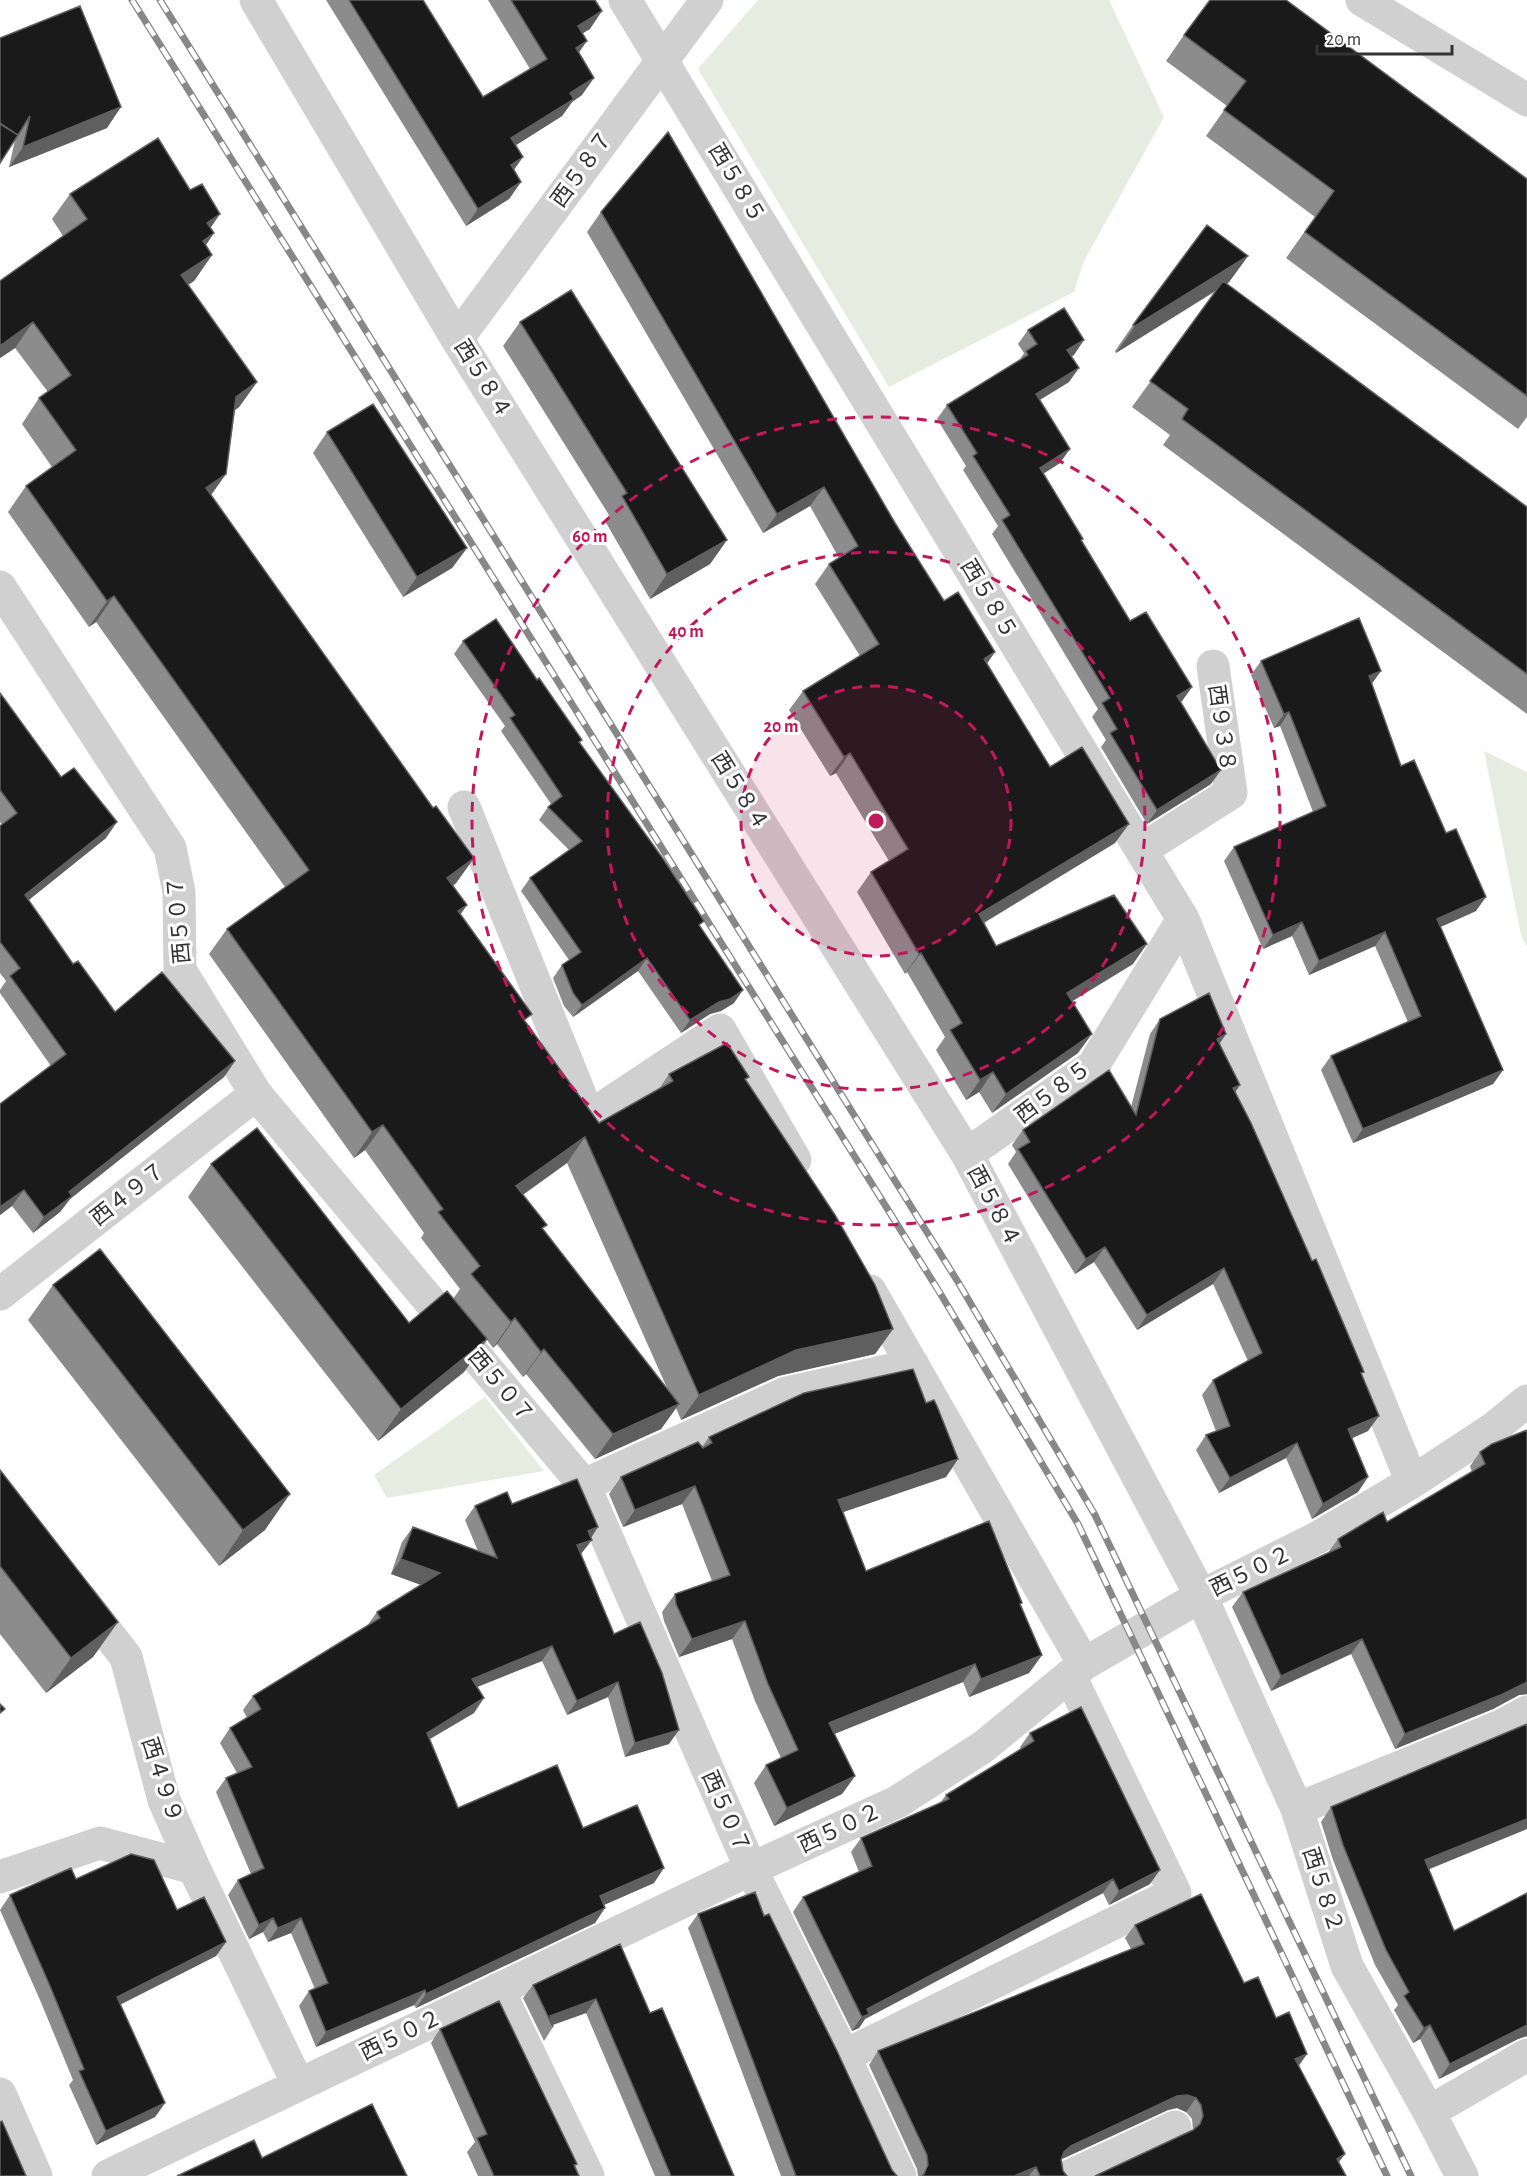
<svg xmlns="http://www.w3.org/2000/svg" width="1527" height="2176" font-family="'Alegreya Sans','Noto Sans JP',sans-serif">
<rect width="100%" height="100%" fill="#fff"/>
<!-- green -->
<path fill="#e6ecdf" d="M758,0H1109L1164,117L1084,261L1074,292L889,387L698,69Z
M1484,751L1527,772V947L1521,935Z
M485,1397L544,1471L387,1498L374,1475Z"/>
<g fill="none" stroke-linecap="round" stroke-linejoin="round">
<!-- minor -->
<path stroke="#d0d0d0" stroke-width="33" d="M256,0L457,339L967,1154L1201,1596L1297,1809L1347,1966L1429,2112L1462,2176
M625,0L1183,919L1093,1066L967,1154
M1362,0L1527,100
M457,339L707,0
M0,587L170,848L179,892L180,970L256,1094L584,1485L751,1869L844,2056L900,2176
M464,807L589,1117L720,1030L795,1160
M1141,850L1231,793L1213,666
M1183,919L1412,1482
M870,1291L1084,1664
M0,1294L256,1094
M584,1485L786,1393L913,1365
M82,1600L126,1657L164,1800L194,1868L298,2084
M1297,1809L1501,1726L1527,1712
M0,1877L100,1843L194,1868
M498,1989L588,2176
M844,2056L1175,1893L1070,1676
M0,2094L36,2176
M1429,2112L1527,2055
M108,2176L751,1869L897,1802L983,1747L1084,1664L1201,1596L1317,1538L1412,1482L1494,1428L1527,1401
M1070,2176L1175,2127"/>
<defs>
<path id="rail" d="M132,0L940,1293L1078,1524L1387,2176
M160,0L958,1282L1095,1515L1411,2176"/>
</defs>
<!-- rail casing -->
<use href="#rail" stroke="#888" stroke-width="7"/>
<!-- rail -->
<use href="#rail" stroke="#fff" stroke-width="4.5" stroke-dasharray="14" stroke-linecap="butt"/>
</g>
<!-- wall -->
<path fill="#8c8c8c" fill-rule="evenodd" d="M326,0H423L483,97L530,69L488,0H595L590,29L582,33L579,53L582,95L572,102L562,116L516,145L514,170L521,182L509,199L466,226Z
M1184,35L1527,179V417L1518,429L1286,258L1315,217L1206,136L1227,106L1166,61Z
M0,38L107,128L9,167L15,140Z
M70,194L210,228L214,233L206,245L212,255L194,281L188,285L257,382L239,407L235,410L226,474L211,495L433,808L474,858L456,883L453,886L467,905L460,915L526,1022L599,1123L659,1089L669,1074L746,1081L893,1329L875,1354L778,1376L681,1420L676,1408L661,1429L595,1459L526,1374L523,1377L497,1344L493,1348L487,1340L464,1372L378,1441L188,1197L211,1164L409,1323L453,1299L460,1289L421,1238L424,1233L365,1150L354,1158L209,954L227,929L285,887L96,622L89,627L8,512L26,486L52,467L22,424L39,398L48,392L15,348L0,358V281L63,236L52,219ZM567,1163L667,1388L543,1230L523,1195Z
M601,212L895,523L944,601L987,664L1050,767L1115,843L984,923L996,946L1133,964L1072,1001L1078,1053L992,1113L979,1092L966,1100L936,1050L945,1037L907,972L905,974L857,892L871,872L889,861L836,773L830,776L789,710L803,691L860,656L815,584L829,564L839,558L810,506L763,533L587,232Z
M1248,256L1229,282L1227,284L1527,507V714L1163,445L1170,435L1132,407L1216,291L1116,353L1115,351L1133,325Z
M520,322L727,540L710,564L650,599L605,521L609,515L503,346Z
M1028,330L1074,355L1071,356L1069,382L1040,400L1060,463L1043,474L1082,541L1130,621L1192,687L1181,702L1211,784L1147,824L1101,747L1106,740L1092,717L1098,709L992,534L998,526L963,470L966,466L937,419L947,405L1019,361L1024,353L1018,344Z
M327,432L467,548L452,568L403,597L313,453Z
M463,641L537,680L582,740L580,743L700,927L734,1003L721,1011L710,1014L681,1033L638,971L573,1017L564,1006L553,978L562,965L569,960L521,891L530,878L569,850L539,820L548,807L551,804L501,731L505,726L454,654Z
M1261,661L1372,685L1401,766L1476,911L1440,927L1503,1070L1493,1084L1353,1143L1321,1070L1331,1056L1408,1022L1375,946L1309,975L1292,936L1263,949L1224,861L1234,847L1313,812L1280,726L1274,728L1251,675Z
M0,693L106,838L28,900L73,964L115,1012L235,1061L224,1077L70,1199L60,1212L33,1233L12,1206L0,1215V1104L51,1066L0,993V990L6,981L0,973V826L2,825L0,822Z
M1160,1019L1219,1044L1240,1085L1235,1092L1361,1375L1368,1431L1352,1438L1368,1477L1358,1492L1312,1519L1286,1458L1219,1493L1196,1450L1206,1435L1216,1431L1202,1395L1213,1380L1248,1361L1213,1284L1137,1330L1094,1262L1075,1274L1008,1164L1016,1152L1012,1145L1023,1130L1131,1107L1150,1034Z
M53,1285L265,1530L219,1566L28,1320Z
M926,1403L958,1459L946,1477L843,1512L866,1571L1021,1606L1042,1655L1029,1673L969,1697L963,1682L834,1734L855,1776L842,1794L774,1826L754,1783L766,1765L781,1758L755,1701L732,1639L679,1657L664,1621L662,1612L675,1594L712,1581L682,1504L623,1527L609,1494L621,1477L702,1447L709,1437Z
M1527,1430V1694L1519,1695L1493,1709L1395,1749L1351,1654L1271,1691L1232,1607L1243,1592L1327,1554L1338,1539L1387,1522L1472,1472L1470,1466L1480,1452Z
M0,1470L118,1622L93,1657L46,1693L0,1634Z
M512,1504L591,1538L581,1554L614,1634L669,1744L625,1757L608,1697L567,1715L542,1661L477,1687L474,1713L430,1739L458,1808L583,1828L654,1883L604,1905L595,1923L416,2008L414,2005L316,2047L299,2006L309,1991L315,1989L291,1933L268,1942L263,1932L249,1939L228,1895L238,1880L251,1874L216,1792L226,1778L237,1773L220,1743L230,1728L247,1718L243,1710L253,1696L367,1626L377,1612L421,1585L391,1574L402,1542L413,1527L478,1551L465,1520L475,1506Z
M1520,1728L1429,1869L1454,1931L1527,1893V2036L1518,2039L1439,2079L1420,2039L1413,2043L1394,2010L1398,2005L1375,1965L1333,1860L1321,1822L1331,1807Z
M1030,1733L1150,1884L1109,1905L1103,1893L865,2019L859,2028L852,2031L793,1912L803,1897L859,1872L851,1852L861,1838L940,1803L946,1795L1021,1749L1020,1747Z
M76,1879L177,1910L226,1942L216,1956L120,2005L165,2103L155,2117L96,2145L69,2085L73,2080L40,2000L0,1910L10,1895Z
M698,1914L764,1916L892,2170L897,2176H781L688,1928Z
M1135,1925L1244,1983L1307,2054L1299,2066L1345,2154L1338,2163L1193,2130L1192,2119L1186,2112L1177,2108L1168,2110L1062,2159L1063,2171L1067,2176H918L917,2169L869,2065L878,2051L1131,1949L1125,1938Z
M620,1944L650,2013L734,2176H655L586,2013L553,2025V2027L544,2041L523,1998L533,1985Z
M440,2029L577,2164L575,2167L579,2176H478L467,2152L475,2142L431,2043Z"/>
<!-- shaded-wall -->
<path fill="#5f5f5f" d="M602,11L590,29L566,43L578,26Z
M587,41L575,58L576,48Z
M594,78L582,95L572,102L562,116L499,156L511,138L570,93Z
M121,107L107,128L9,167L23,147Z
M523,157L511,174V165Z
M521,182L509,199L466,226L478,209Z
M220,214L203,239L207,223Z
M214,233L196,259L203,241Z
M212,255L194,281L163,300L181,275Z
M1248,256L1229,282L1116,353L1135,326Z
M33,322L15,348L0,358V346Z
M1084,340L1074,355L1058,364L1067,350Z
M1079,368L1069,382L1026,408L1036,394Z
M257,382L239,407L219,423L236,397Z
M1070,449L1060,463L1030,482L1040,468Z
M226,474L208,499L206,488Z
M824,487L810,506L763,533L777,514Z
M727,540L710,564L650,599L667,574Z
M467,548L452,568L403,597L417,577Z
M114,596L96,622L89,627L107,601Z
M995,652L982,671L984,659Z
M1381,671L1371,685L1369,676Z
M1192,687L1182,701L1167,710L1177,696Z
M1289,712L1280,726L1274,728L1284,714Z
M850,753L836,773L830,776L844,757Z
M1221,770L1211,784L1147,824L1157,810Z
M117,822L106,838L14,912L25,895Z
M1129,824L1115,843L965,934L979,914Z
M474,858L456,883L430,903L447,878Z
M1486,897L1476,911L1427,933L1437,919Z
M467,905L449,930L458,911Z
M1302,922L1292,936L1263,949L1273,935Z
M1385,932L1375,946L1309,975L1319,961Z
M1147,944L1133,964L1053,1013L1067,993Z
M921,953L907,972L905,974L919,954Z
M647,958L638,971L573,1017L582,1005Z
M743,990L734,1003L721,1011L710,1014L681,1033L690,1020L719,1002Z
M1092,1034L1078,1053L992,1113L1006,1094Z
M1226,1034L1216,1049L1217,1039Z
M235,1061L224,1077L70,1199L60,1212L33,1233L44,1217L69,1192Z
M1503,1070L1493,1084L1353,1143L1363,1129Z
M993,1072L979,1092L966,1100L980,1080Z
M1240,1085L1230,1100L1233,1088Z
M383,1125L365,1150L354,1158L372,1132Z
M585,1137L567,1163L498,1212L516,1186Z
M24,1190L12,1206L0,1215V1207Z
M1105,1247L1094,1262L1075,1274L1086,1259Z
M1224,1268L1213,1284L1137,1330L1147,1315Z
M515,1318L497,1344L493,1348L511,1322Z
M893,1329L875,1354L778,1376L681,1420L699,1395L796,1350Z
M487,1339L464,1372L378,1441L401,1409Z
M544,1349L526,1374L523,1377L541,1352Z
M679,1404L661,1429L595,1459L613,1434Z
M1379,1416L1368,1431L1337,1445L1348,1429Z
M1297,1443L1286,1458L1219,1493L1230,1478Z
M958,1459L946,1477L826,1518L838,1500Z
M1368,1477L1358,1492L1312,1519L1323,1504Z
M695,1486L682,1504L623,1527L635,1510Z
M290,1494L265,1530L219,1566L243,1530Z
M598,1527L589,1541L592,1540L581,1554L567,1560L588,1531Z
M401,1559L440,1573L430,1588L391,1574Z
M745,1621L732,1639L679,1657L692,1639Z
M118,1622L93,1657L46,1693L71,1658Z
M1362,1639L1351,1654L1271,1691L1281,1676Z
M552,1646L542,1661L462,1693L472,1679Z
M1042,1655L1029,1673L969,1697L981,1679Z
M975,1664L963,1682L817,1741L829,1723Z
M618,1682L608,1697L567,1715L577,1701Z
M1527,1682V1694L1519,1695L1493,1709L1395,1749L1405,1734Z
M484,1698L474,1713L416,1747L427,1733Z
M679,1730L669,1744L625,1757L635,1743Z
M855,1776L842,1794L774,1826L787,1808Z
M1527,1819V1829L1415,1875L1425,1860Z
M664,1868L654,1883L590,1911L600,1896Z
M1160,1870L1150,1884L1109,1905L1119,1891Z
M1113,1879L1103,1893L865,2019L859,2028L852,2031L867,2009Z
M605,1908L595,1923L416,2008L426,1994Z
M273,1918L263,1932L249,1939L259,1925Z
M301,1918L291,1933L268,1942L278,1928Z
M226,1942L216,1956L107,2011L117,1997Z
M425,1990L414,2005L316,2047L326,2032Z
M596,1999L586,2013L552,2025L550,2016Z
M1430,2025L1420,2039L1413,2043L1424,2028Z
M1527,2025V2036L1518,2039L1439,2079L1450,2064Z
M1307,2054L1297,2067L1295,2059Z
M1187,2095L1196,2098L1186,2112L1177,2108L1168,2110L1062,2159L1064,2152L1071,2146L1177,2096Z
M165,2103L155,2117L96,2145L106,2131Z
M1345,2154L1335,2167L1337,2159Z
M1036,2167L1029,2176H1014Z"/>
<!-- building -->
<path fill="#1a1a1a" stroke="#5f5f5f" stroke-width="1.5" d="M349,0H423L483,97L547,59L511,0H595L602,11L578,26L587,41L576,48L594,78L570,93L574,99L511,138L523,157L511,165L521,182L478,209Z
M1210,0H1286L1527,179V396L1305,232L1334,191L1224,110L1246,81L1184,35Z
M80,6L121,107L23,147L30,116L18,135L0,123V38Z
M0,124L18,135L0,163Z
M668,132L895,523L944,601L958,592L995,652L984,659L1050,767L1082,747L1129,824L979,914L996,946L1114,895L1147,944L1067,993L1092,1034L1006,1094L993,1072L980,1080L950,1030L962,1023L921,953L919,954L871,872L908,849L850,753L844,757L803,691L879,644L829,564L858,546L824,487L777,514L601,212Z
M158,138L190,190L202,184L220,214L207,223L214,233L203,241L212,255L181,275L257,382L236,397L226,474L206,488L433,808L436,806L474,858L447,878L467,905L458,911L532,1014L524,1020L599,1123L673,1081L669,1074L727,1043L749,1077L745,1079L835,1215L875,1285L893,1329L796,1350L699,1395L585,1137L516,1186L547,1225L542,1228L679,1404L613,1434L544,1349L541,1352L515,1318L511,1322L471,1274L480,1266L438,1212L443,1209L383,1125L372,1132L227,929L309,870L114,596L107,601L26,486L76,450L39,398L71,375L33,322L0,346V281L87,219L70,194Z
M1207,225L1248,256L1135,326L1133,325Z
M1223,281L1527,507V674L1182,419L1188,409L1150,381Z
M571,290L727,540L667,574L622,496L627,493L520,322Z
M1064,308L1084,340L1067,350L1079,368L1036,394L1070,449L1040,468L1083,539L1081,540L1130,621L1146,612L1192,687L1177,696L1221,770L1157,810L1110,733L1117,729L1102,703L1110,698L1002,520L1010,515L973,456L977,453L947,405L1028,355L1026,351L1037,344L1028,330Z
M373,404L467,548L417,577L327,432Z
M1359,618L1381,671L1369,676L1401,766L1414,760L1446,833L1456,829L1486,897L1437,919L1503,1070L1363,1129L1331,1056L1421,1016L1385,932L1319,961L1302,922L1273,935L1234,847L1326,806L1289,712L1284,714L1261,661Z
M496,619L537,680L539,678L582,740L579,742L664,860L704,921L699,925L743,990L730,999L719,1002L690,1020L647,958L582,1005L573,993L562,965L581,952L530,878L582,841L548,807L562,796L510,718L515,715L463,641Z
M0,693L61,777L74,768L117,822L25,895L73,964L78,961L115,1012L162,972L235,1061L69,1192L72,1196L44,1217L24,1190L0,1207V1104L66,1054L10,976L20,968L0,942V826L17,813L0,790Z
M1209,993L1226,1034L1217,1039L1240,1085L1233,1088L1251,1123L1312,1261L1316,1259L1364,1372L1361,1373L1379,1416L1348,1429L1368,1477L1323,1504L1297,1443L1230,1478L1206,1435L1230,1426L1213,1380L1262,1353L1224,1268L1147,1315L1105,1247L1086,1259L1018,1149L1030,1142L1023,1130L1109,1070L1136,1115L1160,1019Z
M257,1128L409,1323L447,1291L487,1339L401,1409L211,1164Z
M100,1249L290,1494L243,1530L53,1285Z
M913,1369L926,1403L934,1400L937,1406L958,1459L838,1500L866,1571L989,1521L1022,1603L1020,1604L1042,1655L981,1679L975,1664L829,1723L855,1776L787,1808L766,1765L798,1750L768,1684L745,1621L692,1639L676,1604L675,1594L730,1575L695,1486L635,1510L621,1477L698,1442L703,1448L712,1443L709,1437L804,1393Z
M1527,1430V1682L1503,1694L1405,1734L1362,1639L1281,1676L1243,1592L1341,1547L1338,1539L1383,1512L1387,1522L1485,1464L1480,1452L1492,1444Z
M0,1470L118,1622L71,1658L0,1566Z
M577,1479L598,1527L588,1531L592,1540L577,1545L614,1634L640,1622L662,1673L679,1730L635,1743L618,1682L577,1701L552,1646L472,1679L484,1698L427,1733L458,1808L557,1765L583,1828L637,1805L664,1868L600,1896L605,1908L426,1994L425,1990L326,2032L309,1991L328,1983L301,1918L278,1928L273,1918L259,1925L238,1880L264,1868L226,1778L252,1767L230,1728L261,1709L253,1696L380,1618L377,1612L440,1573L401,1559L413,1527L497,1558L475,1506L507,1492L512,1504Z
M0,1704L5,1709L0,1713Z
M1081,1707L1160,1870L1119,1891L1113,1879L867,2009L869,2014L862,2017L803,1897L872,1866L861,1838L949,1799L946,1795L1034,1741L1030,1733Z
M1527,1724V1819L1425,1860L1454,1931L1527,1893V2025L1450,2064L1430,2025L1424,2028L1404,1996L1409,1992L1386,1950L1343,1845L1331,1807Z
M131,1854L154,1860L177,1910L204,1897L226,1942L117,1997L165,2103L106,2131L79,2071L84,2069L50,1986L10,1895L71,1868L76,1879Z
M755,1892L764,1916L769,1914L837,2051L892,2170L897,2176H796L698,1914Z
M1201,1894L1244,1983L1258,1977L1276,2018L1289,2012L1307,2054L1295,2059L1345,2154L1337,2159L1346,2176H1095L1193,2130L1200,2124L1203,2116L1201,2105L1196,2098L1187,2095L1177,2096L1071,2146L1064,2152L1061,2160L1063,2171L1067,2176H1040L1036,2167L1014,2176H922L924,2174L928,2165L927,2155L878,2051L1144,1944L1135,1925Z
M620,1944L650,2013L662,2008L734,2176H671L596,1999L550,2016L553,2027L533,1985Z
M499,2001L577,2164L574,2165L579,2176H494L477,2138L487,2134L440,2029Z
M372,2104L407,2176H177L254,2140L262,2158Z
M2,2121L26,2176H0V2122Z"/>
<!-- distance rings -->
<circle cx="876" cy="821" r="135" fill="#c2185b" fill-opacity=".12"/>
<g fill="none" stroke="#c2185b" stroke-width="3" stroke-dasharray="10 8">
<circle cx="876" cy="821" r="135"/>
<circle cx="876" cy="821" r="269"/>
<circle cx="876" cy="821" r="404"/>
</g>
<g text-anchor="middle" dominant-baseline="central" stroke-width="6" stroke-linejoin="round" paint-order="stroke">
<!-- street labels -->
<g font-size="22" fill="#333" stroke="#fff">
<text transform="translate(582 169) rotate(-54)">西５８７</text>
<text transform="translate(737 183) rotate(59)">西５８５</text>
<text transform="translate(483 379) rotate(58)">西５８４</text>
<text transform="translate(989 599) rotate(59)">西５８５</text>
<text transform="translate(1222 728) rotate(82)">西９３８</text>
<text transform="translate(740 791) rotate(58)">西５８４</text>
<text transform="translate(179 920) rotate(-95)">西５０７</text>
<text transform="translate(1053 1092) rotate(-37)">西５８５</text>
<text transform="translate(128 1194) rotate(-38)">西４９７</text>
<text transform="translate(994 1206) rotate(62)">西５８４</text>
<text transform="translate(501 1386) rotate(50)">西５０７</text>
<text transform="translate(1251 1571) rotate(-26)">西５０２</text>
<text transform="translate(162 1780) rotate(72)">西４９９</text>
<text transform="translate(726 1812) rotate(66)">西５０７</text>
<text transform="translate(840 1828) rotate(-25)">西５０２</text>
<text transform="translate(1323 1890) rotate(72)">西５８２</text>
<text transform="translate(401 2035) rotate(-26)">西５０２</text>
</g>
</g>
<circle cx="876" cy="821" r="9" fill="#c2185b" stroke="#fff" stroke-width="3"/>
<g font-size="18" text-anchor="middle" font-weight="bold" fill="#c2185b" stroke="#fff" stroke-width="6" stroke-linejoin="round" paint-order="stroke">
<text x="590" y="542">60 m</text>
<text x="686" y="637">40 m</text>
<text x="781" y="732">20 m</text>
</g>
<!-- scale -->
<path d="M1317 45v9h135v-9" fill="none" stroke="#333333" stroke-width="3"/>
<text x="1326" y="45" font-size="18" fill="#333333" stroke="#ffffff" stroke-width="4.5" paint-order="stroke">20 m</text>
</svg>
